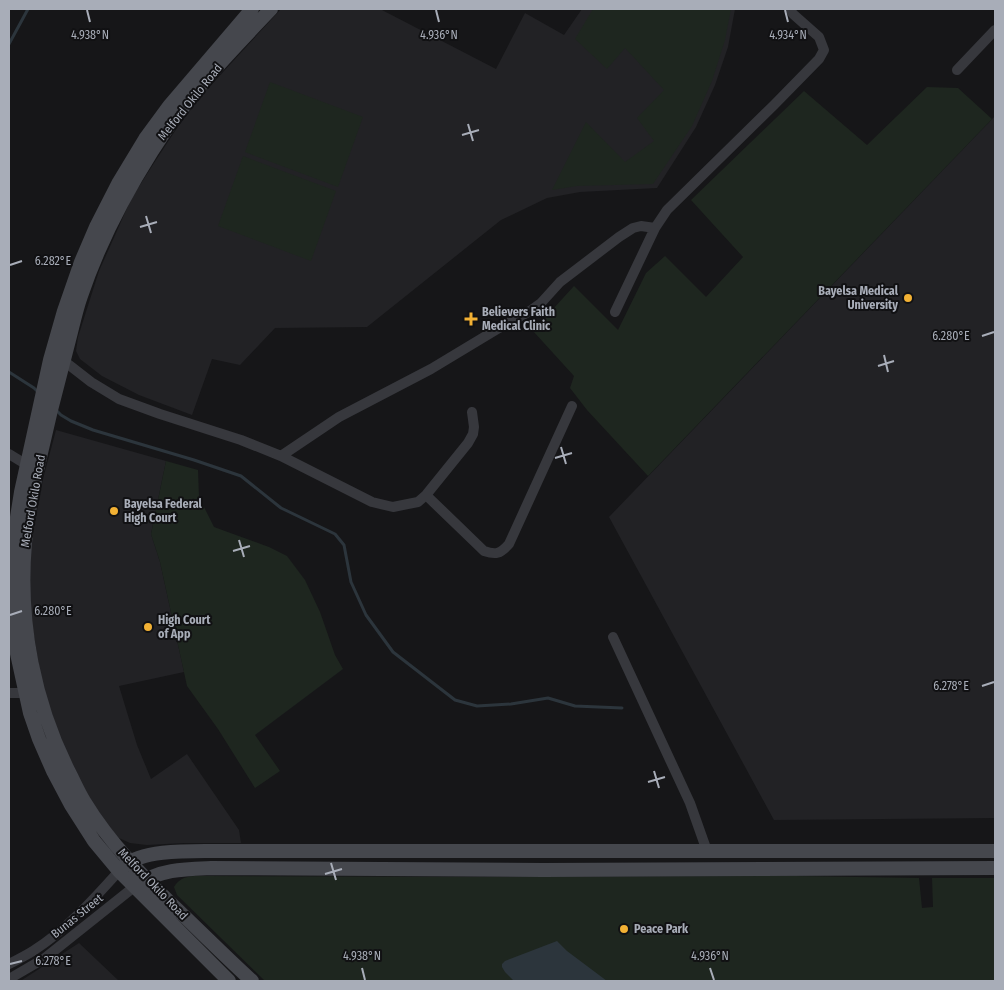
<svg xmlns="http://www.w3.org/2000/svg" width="1004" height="990" font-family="'Fira Sans Condensed',sans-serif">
<rect width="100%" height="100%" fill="#161618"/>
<!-- built -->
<path fill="#222225" d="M281,9H380L496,69L525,13L564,35L582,9H735L728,47L715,85L696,127L657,188L580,192L547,198L501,220L367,327L275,328L240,365L212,359L192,415L139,395L102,376L80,359L76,351L78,337L99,271L116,233L131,199L154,163L177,128L201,96Z
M995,116V818L774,820L609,517Z
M56,430L166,461L151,534L160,562L184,672L119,686L137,745L151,779L187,754L239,830L241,843H184L147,845L130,843L119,838L108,826L91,801L64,750L42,685L30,611L29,567L32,538L43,479Z
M79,943L119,981H20L22,980Z"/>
<!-- green -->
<path fill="#1e261f" d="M593,9H731L725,40L712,81L692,126L653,184L577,186L552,190L586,122L625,162L654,141L637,118L664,90L625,48L607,69L575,39Z
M270,82L363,117L338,187L245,152Z
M927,87L958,88L992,119L648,476L587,410L570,388L574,376L533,331L574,286L618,330L646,273L665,256L706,297L743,257L691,200L804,91L867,145Z
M243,156L336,191L311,261L218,226Z
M166,461L198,470L199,497L214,527L269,547L287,556L305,580L320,612L335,655L343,669L255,735L280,771L255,788L218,729L187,686L160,562L151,534Z
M207,876L481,877L797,876L919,878L922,908L933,907L932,878H995V981H265L177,895L174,887C181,874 195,876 207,876Z"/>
<!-- water -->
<path fill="#2c353c" d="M557,941L567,951L607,981H514L505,972L502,967V964L505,961Z"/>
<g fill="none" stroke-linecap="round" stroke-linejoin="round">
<!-- stream -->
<path stroke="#2c353c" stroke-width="3" d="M9,44L28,9
M9,372L34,388L38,392
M55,409L61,415L71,421L93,430L194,460L241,476L281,508L335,534L344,545L351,582L366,615L393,652L455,700L477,706L511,704L548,698L575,706L622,708"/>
<!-- street -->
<path stroke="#37383d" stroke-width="10" d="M957,70L995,30
M615,312L655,228L667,210L774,105L819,59L824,50L819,37L793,14L790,9
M64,361L91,382L119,399L160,414L241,440L281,456L372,502L393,507L418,502L426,495L468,443L473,434L474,427L472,412
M9,454L27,465
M281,456L339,417L431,369L499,328L530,311L541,303L560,282L619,237L633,228L641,226L655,228
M426,495L484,551C496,555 500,554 509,544L572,406
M613,637L690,803L707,851
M9,693H24
M9,964C17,960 25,956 33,951C66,930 93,900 119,871
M9,979L45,958L134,887"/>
<!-- secondary -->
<path stroke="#45474d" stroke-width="14" d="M124,866C142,850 187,851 211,851H995
M139,884C161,869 185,869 211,868L543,870L995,868
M229,981L119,871L94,841L71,805L53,771L39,739L30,713L16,649L12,618L11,582L14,536L21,492L50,360L64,311L81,262L96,227L119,182L145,139L170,105L252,9
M252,981C228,959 206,937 183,915C146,880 110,844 84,801C79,793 75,784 71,776C34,704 18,623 25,543C29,498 41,454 51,410C57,387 63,363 69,340C73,325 76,310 81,296C98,245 123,197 152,151C185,98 229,53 271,9"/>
</g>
<!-- ticks -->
<path fill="none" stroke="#a8adb8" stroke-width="2" d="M87,10L90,22M436,10L439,22M785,10L788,22M468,124L473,141M462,135L479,130M146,216L151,233M140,227L157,222M10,265L22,261M982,336L994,332M884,355L888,372M878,366L894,361M561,447L566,464M555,458L572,453M239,540L244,557M233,551L250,546M10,615L22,611M982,686L994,682M654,771L659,788M648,782L665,777M331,863L336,880M325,874L342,869M10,964L22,961M362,968L365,980M710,968L714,980"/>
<!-- markers -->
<g fill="#f2b134" stroke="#111113" stroke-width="2">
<circle cx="908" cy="298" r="5"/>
<path d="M468.5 311.5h5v5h5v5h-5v5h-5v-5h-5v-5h5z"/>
<circle cx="114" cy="511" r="5"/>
<circle cx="148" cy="627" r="5"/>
<circle cx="624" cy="929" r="5"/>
</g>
<g text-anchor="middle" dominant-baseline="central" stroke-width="4" stroke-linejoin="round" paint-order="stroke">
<!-- street labels -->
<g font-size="12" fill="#a8adb8" stroke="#111113">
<text transform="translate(190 102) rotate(-51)">Melford Okilo Road</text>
<text transform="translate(33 501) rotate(-80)">Melford Okilo Road</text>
<text transform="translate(153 884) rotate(46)">Melford Okilo Road</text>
<text transform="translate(77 916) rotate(-39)">Bunas Street</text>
</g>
<!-- poi labels -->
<g font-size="12" font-weight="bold" fill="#a8adb8" stroke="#111113" text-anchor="start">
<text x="898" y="291" text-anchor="end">Bayelsa Medical<tspan x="898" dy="14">University</tspan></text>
<text x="482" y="312">Believers Faith<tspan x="482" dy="14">Medical Clinic</tspan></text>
<text x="124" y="504">Bayelsa Federal<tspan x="124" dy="14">High Court</tspan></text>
<text x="158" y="620">High Court<tspan x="158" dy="14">of App</tspan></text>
<text x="634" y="929">Peace Park</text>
</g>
</g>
<g font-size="12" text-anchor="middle" fill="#a8adb8" stroke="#111113" stroke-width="4" stroke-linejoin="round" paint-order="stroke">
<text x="90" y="39">4.938°N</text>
<text x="439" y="39">4.936°N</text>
<text x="788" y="39">4.934°N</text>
<text x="53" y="265">6.282°E</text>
<text x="951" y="340">6.280°E</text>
<text x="53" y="615">6.280°E</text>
<text x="951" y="690">6.278°E</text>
<text x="362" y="960">4.938°N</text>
<text x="710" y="960">4.936°N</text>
<text x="53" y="965">6.278°E</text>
</g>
<!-- border -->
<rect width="1004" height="990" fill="none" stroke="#a8adb8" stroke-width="20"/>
</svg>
